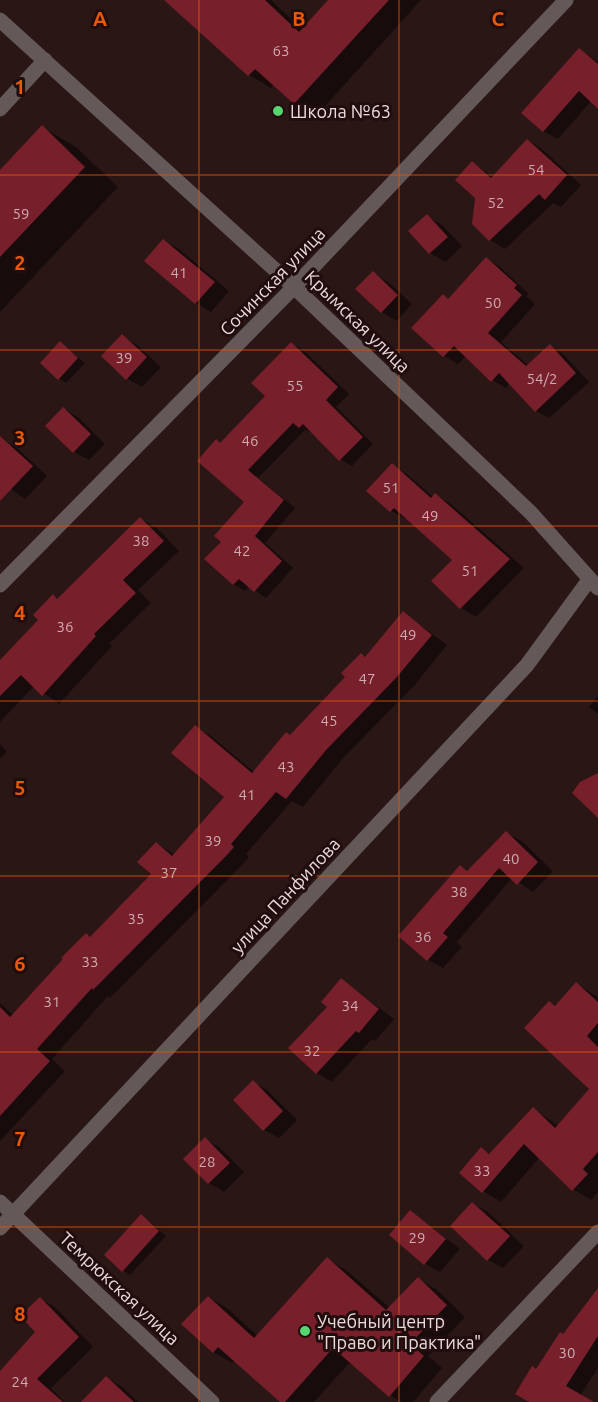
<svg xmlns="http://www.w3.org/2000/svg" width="598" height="1402" font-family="Ubuntu,sans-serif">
<rect width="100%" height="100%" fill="#2b1616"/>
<!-- shadow -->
<path fill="#0007" d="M166,0H271L303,30L330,0H421L317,115L295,103L274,84L271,88L249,75Z
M579,50L598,62V106L592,100L558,139L543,131Z
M42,127L76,147L118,187L0,312V172Z
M527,140L542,149L581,185L561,207L553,203L505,249L490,240L474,223L476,197L473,163L494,178Z
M427,216L442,225L462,246L446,262L430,253L410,232Z
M164,241L179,249L229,291L211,312L196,303L146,261Z
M487,259L500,267L529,294L526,296L535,304L501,342L529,366L550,346L563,354L589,382L549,418L536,411L510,383L506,388L492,380L466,356L458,364L444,356L414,328L443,296L449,299Z
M373,273L388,282L412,304L397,321L382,312L357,289Z
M122,336L137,345L161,367L142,387L126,378Z
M60,343L85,363L66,383L59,378Z
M291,344L303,350L349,394L336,407L373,444L352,466L340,459L313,432L305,430L258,478L295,508L265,543L293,568L266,598L249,586L245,591L233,584L223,542L246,502L216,441L222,444L267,396Z
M64,409L79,418L105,444L89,460L74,452Z
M3,440L18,449L47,476L25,499L0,481V443Z
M392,465L407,474L433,497L436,495L451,504L524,568L476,617L461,608L433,581L454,560L407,518L406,519L391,511Z
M141,519L157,528L179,551L138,590L151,603L109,644L112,646L59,704L34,686L0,722V662L40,620L53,596L59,599Z
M404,613L447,645L413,687L343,758L303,807L292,801L246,854L249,857L243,864L110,998L108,996L52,1059L65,1071L0,1141V1003L14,1016L86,934L92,938L153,874L156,843L175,855L226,797L195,727L211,736L255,773L347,677L361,654L366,657Z
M598,696V714L589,707Z
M0,744L7,752L0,759Z
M506,833L522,841L553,871L533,892L512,878L457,942L462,947L443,968L428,960L461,867L469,872Z
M342,980L394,1019L375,1041L372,1039L332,1082L317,1073L290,1048L330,1006Z
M577,984L598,997V1192L591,1200L573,1189L540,1157L501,1202L483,1191L481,1149L491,1154L533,1109L559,1126L591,1089L549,1002L556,1006Z
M253,1082L268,1091L297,1120L279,1138L264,1130Z
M205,1139L220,1148L244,1172L224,1192L209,1183L185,1159Z
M473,1204L488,1212L524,1246L503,1268L488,1260Z
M411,1212L460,1249L440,1272L425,1264Z
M142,1216L166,1236L130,1275L123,1270Z
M327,1259L346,1270L390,1308L418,1279L437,1290L465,1317L428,1356L442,1368L413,1402H401L390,1395L351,1361L314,1402H282L235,1360L232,1363L213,1352L208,1297L227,1308L258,1336Z
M598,1298V1368L580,1396L591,1402H532L537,1371Z
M40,1299L55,1307L93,1347L51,1388L64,1402H0V1373L38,1332Z
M106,1378L121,1386L138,1402H83Z"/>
<!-- building -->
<path fill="#771f2a" d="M164,0H265L299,32L328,0H389L294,104L255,69L248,76Z
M579,48L598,64V109L579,91L543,132L521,113Z
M42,125L85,167L0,257V170Z
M527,139L567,175L545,200L539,194L489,241L472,224L475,198L455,180L472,161L491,178Z
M427,214L448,237L429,254L408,231Z
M163,239L215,282L195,304L144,261Z
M486,257L517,285L514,288L522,295L488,333L526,366L550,344L576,373L535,412L499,373L491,382L454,346L443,357L411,328L443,294L448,299Z
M373,271L398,295L381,313L355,289Z
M122,334L147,357L126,380L101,356Z
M60,341L78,358L58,380L40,363Z
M291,342L338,387L326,400L363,437L339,461L303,424L299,428L293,423L248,470L284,500L255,536L282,561L254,592L239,579L233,585L204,559L221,542L214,536L244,502L197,461L216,439L220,443L265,396L251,383Z
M63,407L91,434L73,453L45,426Z
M0,436L33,466L0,501Z
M392,463L431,498L435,493L510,559L460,609L431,581L452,560L394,508L390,512L366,491Z
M140,517L164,541L123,580L136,593L94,634L96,636L42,696L21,675L0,696V660L38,620L33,615L53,594L57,599Z
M403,611L432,635L396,678L327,749L286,799L276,792L231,844L234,847L227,855L93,990L92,988L37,1049L50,1061L0,1116V1007L10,1017L63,959L61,958L86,933L90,937L151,874L137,862L156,842L172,856L224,797L171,753L195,725L252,773L286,732L290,735L345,677L341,673L361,653L365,657Z
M598,773V818L572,793L580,782Z
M506,831L538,862L517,885L499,868L443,933L448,937L427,961L398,936L460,865L467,871Z
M341,978L379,1009L359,1033L356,1031L316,1074L288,1048L327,1007L321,1002Z
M576,982L598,1002V1023L587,1036L598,1047V1152L583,1169L588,1174L572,1191L524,1144L482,1193L459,1173L481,1147L489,1154L533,1107L555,1128L589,1089L524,1028L549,1001L555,1006Z
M253,1080L283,1111L263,1131L233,1100Z
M205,1137L230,1163L208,1184L183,1159Z
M472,1202L510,1236L487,1261L450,1226Z
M410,1210L446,1239L424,1265L389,1235Z
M141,1214L159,1231L122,1272L104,1255Z
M327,1257L386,1310L418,1277L447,1305L410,1344L424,1356L389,1397L333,1348L285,1402H280L218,1347L213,1353L181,1324L208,1296L254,1338Z
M598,1288V1336L566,1386L594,1402H529L515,1394L532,1366L536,1369L560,1332L563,1334Z
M40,1297L79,1337L37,1379L63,1402H0V1371L35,1332L20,1316Z
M106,1376L134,1402H81Z"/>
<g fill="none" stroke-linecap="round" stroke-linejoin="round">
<!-- minor -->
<path stroke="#645858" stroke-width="15" d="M0,20L294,287L531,513L598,588
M0,109L45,60
M0,585L294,287L566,0
M0,1202L212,1402
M0,1228L527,665L589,580
M437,1402L598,1232"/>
</g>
<!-- grid -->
<path fill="none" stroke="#e8590c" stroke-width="1.5" stroke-opacity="0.55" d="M199,0V1402M399,0V1402M0,175H598M0,350H598M0,526H598M0,701H598M0,876H598M0,1052H598M0,1227H598"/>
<!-- markers -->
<g fill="#56d671" stroke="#210d0e" stroke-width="2">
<circle cx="278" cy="111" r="6"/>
<circle cx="305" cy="1331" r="6"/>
</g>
<g text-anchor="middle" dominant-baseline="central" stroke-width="6" stroke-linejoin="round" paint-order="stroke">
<!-- number labels -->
<g font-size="15" fill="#cdacaf">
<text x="281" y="50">63</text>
<text x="536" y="169">54</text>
<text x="496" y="202">52</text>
<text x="21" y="213">59</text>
<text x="179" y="272">41</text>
<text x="493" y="302">50</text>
<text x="124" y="357">39</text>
<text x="542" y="378">54/2</text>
<text x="295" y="385">55</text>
<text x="250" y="440">46</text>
<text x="391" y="487">51</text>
<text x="430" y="515">49</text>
<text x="141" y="540">38</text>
<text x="242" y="550">42</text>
<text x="470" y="570">51</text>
<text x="65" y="626">36</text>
<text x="408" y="634">49</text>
<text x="367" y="678">47</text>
<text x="329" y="720">45</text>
<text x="286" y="766">43</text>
<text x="247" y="794">41</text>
<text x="213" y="840">39</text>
<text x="511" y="858">40</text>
<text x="169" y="872">37</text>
<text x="459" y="891">38</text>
<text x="136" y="918">35</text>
<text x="423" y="936">36</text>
<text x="90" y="961">33</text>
<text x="52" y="1001">31</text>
<text x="350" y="1005">34</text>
<text x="312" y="1050">32</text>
<text x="207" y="1161">28</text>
<text x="482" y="1170">33</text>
<text x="417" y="1237">29</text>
<text x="567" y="1352">30</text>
<text x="20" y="1381">24</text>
</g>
<!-- poi labels -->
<g font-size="18" fill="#eadbdb" stroke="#210d0e" text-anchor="start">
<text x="290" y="111">Школа №63</text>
<text x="317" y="1321">Учебный центр<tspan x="317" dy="21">"Право и Практика"</tspan></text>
</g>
<!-- street labels -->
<g font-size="18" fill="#eadbdb" stroke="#210d0e">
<text transform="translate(272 281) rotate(-46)">Сочинская улица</text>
<text transform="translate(358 321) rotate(44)">Крымская улица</text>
<text transform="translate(285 895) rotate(-47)">улица Панфилова</text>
<text transform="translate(120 1288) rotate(43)">Темрюкская улица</text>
</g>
</g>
<g font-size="20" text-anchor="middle" font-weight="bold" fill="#e8590c" stroke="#210d0e" stroke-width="6" stroke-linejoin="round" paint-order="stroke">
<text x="100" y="26">A</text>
<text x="299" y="26">B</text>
<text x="498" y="26">C</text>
<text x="20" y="94">1</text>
<text x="20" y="270">2</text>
<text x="20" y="445">3</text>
<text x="20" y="620">4</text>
<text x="20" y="795">5</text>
<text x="20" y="971">6</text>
<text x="20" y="1146">7</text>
<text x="20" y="1321">8</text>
</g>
</svg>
